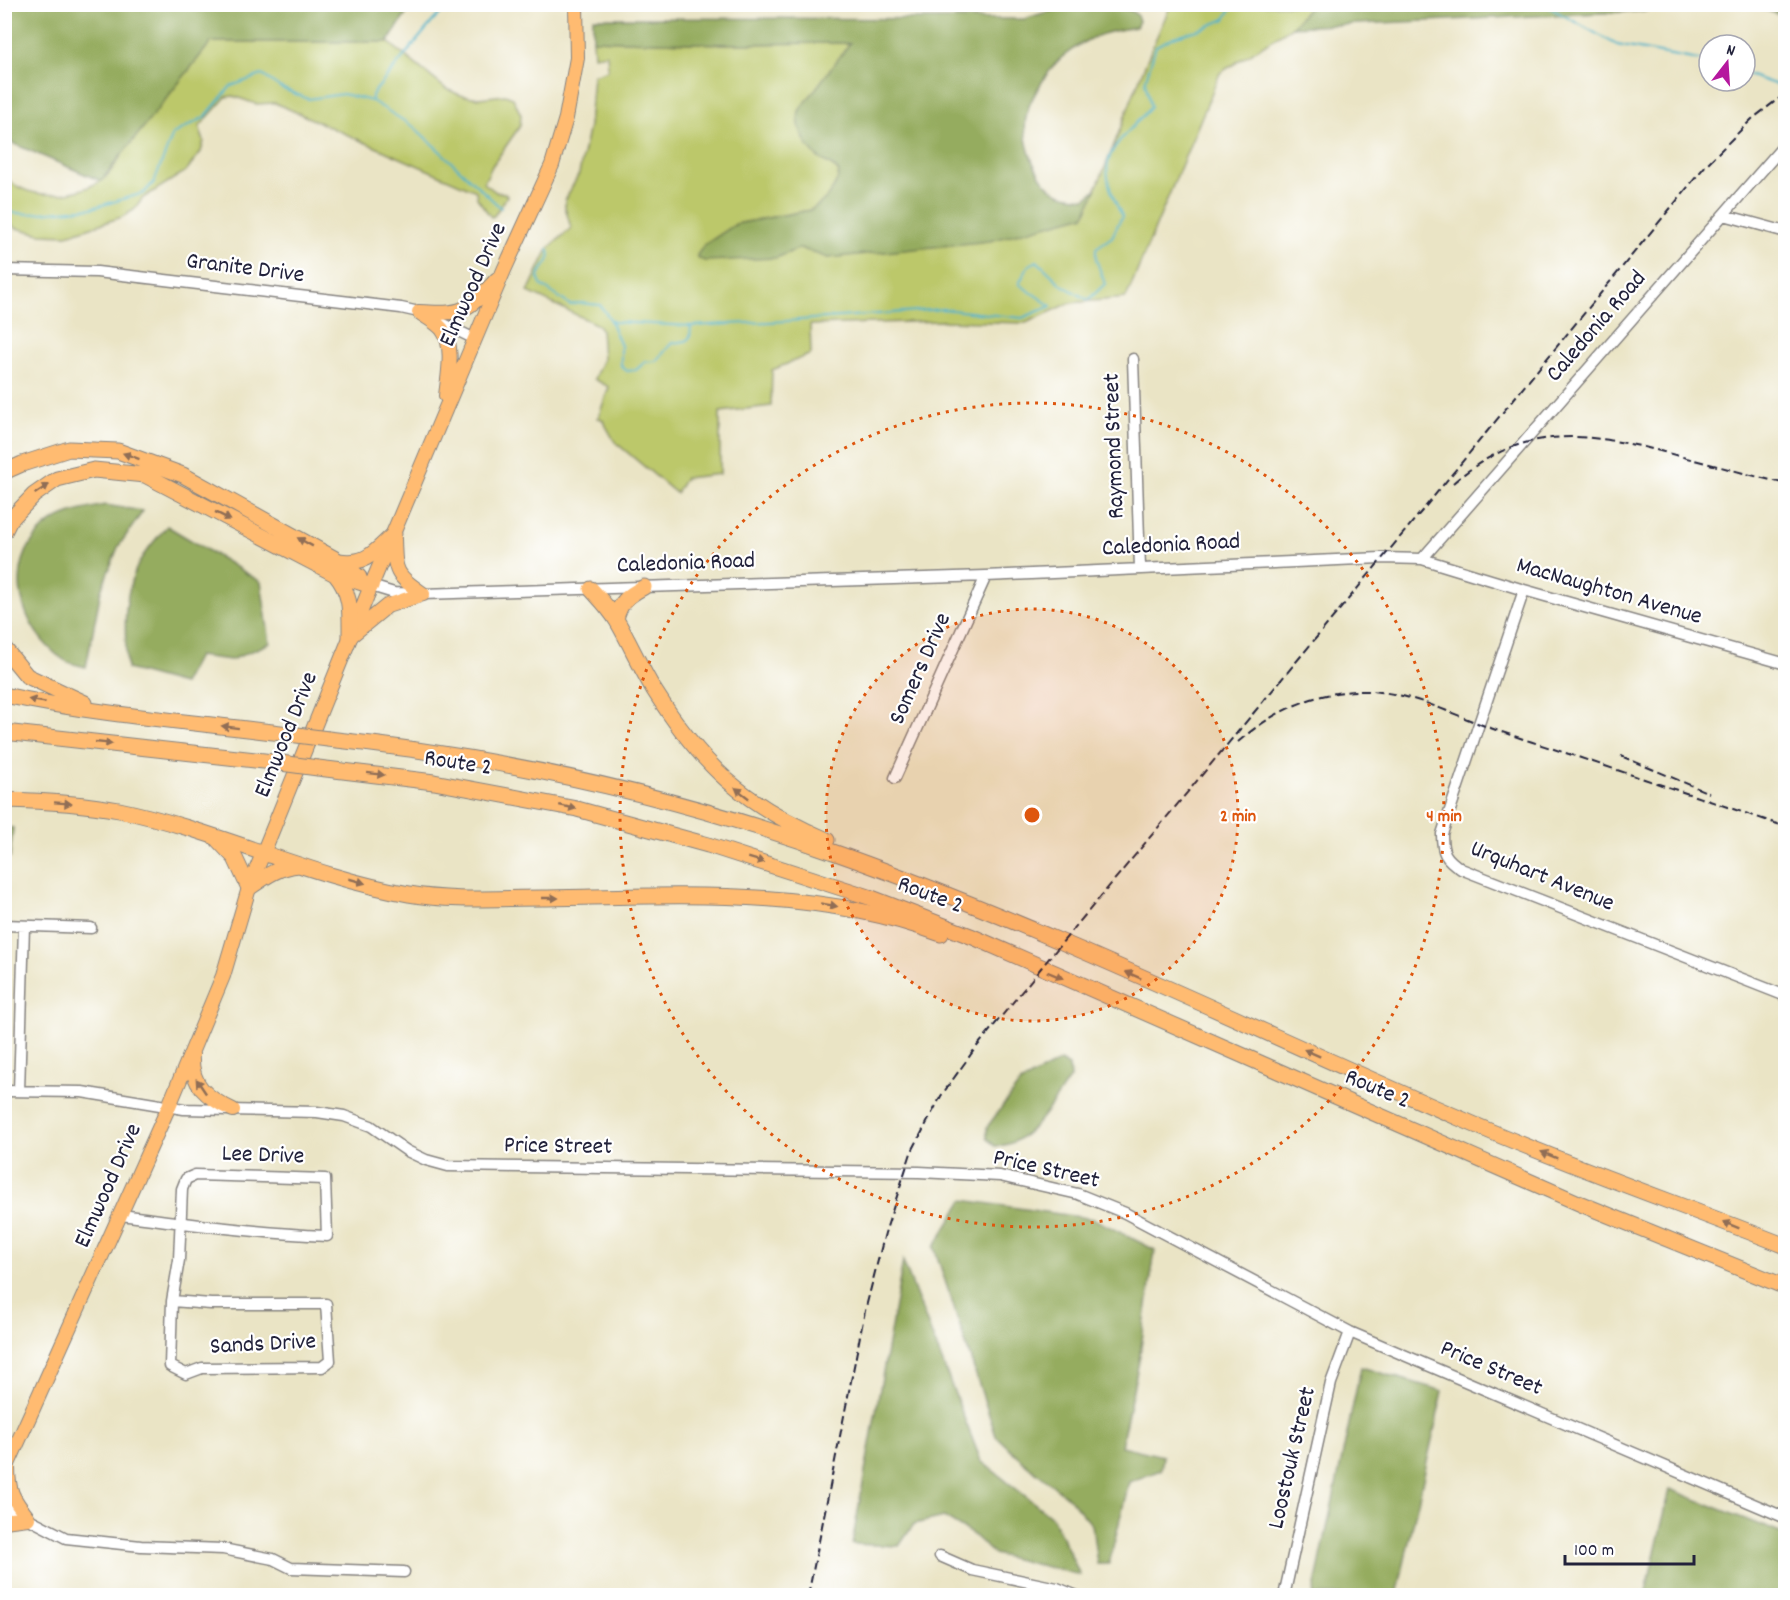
<svg xmlns="http://www.w3.org/2000/svg" width="1790" height="1600" font-family="Dekko,sans-serif">
<rect width="100%" height="100%" fill="#fff"/>
<filter id="ink" filterUnits="userSpaceOnUse"><feTurbulence type="fractalNoise" baseFrequency=".0167" numOctaves="2"/><feDisplacementMap in="SourceGraphic" scale="12" xChannelSelector="R" yChannelSelector="G"/><feConvolveMatrix kernelMatrix="1 2 1 2 8 2 1 2 1" color-interpolation-filters="sRGB"/></filter>
<filter id="wash" filterUnits="userSpaceOnUse"><feTurbulence type="fractalNoise" baseFrequency=".008" numOctaves="4" result="noise"/><feDisplacementMap in="SourceGraphic" scale="24" xChannelSelector="R" yChannelSelector="G"/><feGaussianBlur stdDeviation="1.35" result="paint"/><feColorMatrix in="noise" values="0 0 0 0 0 0 0 0 0 0 0 0 0 0 0 0 0 1.4 0 .05"/><feComposite in="paint" operator="in"/></filter>
<g filter="url(#wash)">
<rect width="100%" height="100%" fill="#eae4c5"/>
<!-- green -->
<path fill="#bcc86a" stroke="#6f7552" stroke-width="1.5" d="M1171,5H1311L1292,27L1220,73L1126,298L1070,303L1026,323L942,321L810,325L811,354L772,370L771,406L720,412V474L685,478L676,493L615,442L602,419L598,418L609,387L594,379L603,359L601,329L598,325L528,292L548,249L571,228L565,207V200L579,174L589,126L593,75L608,70L607,54L594,56L593,40L726,44L851,43L799,111L800,129L805,140L817,157L836,168L839,172C837,188 824,203 810,210L736,224L776,258L800,248L828,258L1084,215C1117,147 1138,73 1171,5Z
M211,42H388L445,88L460,95L479,98L505,95L513,98L521,115L520,126L492,166L484,183L496,192L505,193L507,196L494,216L491,217L477,198L476,191L275,103L256,104L233,96L226,97L200,126V130L204,141L201,152L186,171L143,198L134,210L122,217L67,235L41,234L16,228L5,221L4,176C28,201 70,198 99,182C109,177 118,160 125,150C154,114 182,78 211,42Z"/>
<!-- forest -->
<path fill="#95ac5e" stroke="#5c674c" stroke-width="1.5" d="M5,4H412V5L388,42H211L101,181L5,140Z
M1101,5L1130,10L1137,15L1139,21L1136,27C1103,32 1087,37 1061,58C1049,69 1031,97 1027,112C1021,136 1032,172 1051,188C1061,196 1074,197 1086,198L1097,188L1085,215L990,241L828,258L800,248L776,258L705,261L699,259L697,255L704,245L736,224L810,210C824,203 837,188 839,172C834,165 826,163 819,158C806,148 796,127 799,111L850,43L726,44L593,40V18L1024,19C1052,10 1072,4 1101,5Z
M1311,5V4L1655,5L1647,11L1292,27Z
M1752,5H1785V17Z
M105,505L143,511L118,547L101,590L86,667C79,665 70,664 64,660C20,630 1,566 45,527C61,513 86,509 105,505Z
M167,526L261,582L270,643L231,660L198,656L183,684L127,669C125,631 121,594 141,559C148,547 159,536 167,526Z
M5,827L13,828L10,857L5,856Z
M1060,1061L1069,1066L1070,1078C1052,1103 1029,1147 995,1146L987,1138V1127L1020,1083Z
M963,1200L1094,1219L1155,1250L1139,1361L1121,1446L1163,1456L1161,1470L1129,1482L1109,1564H1097L1092,1525L1070,1499L1027,1465L996,1436L934,1247Z
M903,1261L981,1461L1053,1518L1080,1575L994,1554L972,1534L944,1517L914,1524L899,1546L852,1544Z
M1361,1367L1443,1391L1397,1595H1313Z
M1670,1489L1785,1535V1595H1645Z"/>
<g fill="none" stroke-linecap="round" stroke-linejoin="round">
<!-- stream -->
<path stroke="#4bb2ca" stroke-width="2" d="M1543,4L1617,45L1709,62
M1745,74L1786,88
M372,101V95L433,21L450,4
M4,212L30,214L92,208L144,193L154,182L173,134L205,117L231,86L262,75L281,88L308,99L343,94L372,101L414,127L501,208
M548,249C554,260 542,266 538,277L541,285L570,305L580,303L600,305L610,319L614,322L691,326L787,321L943,309L1022,318L1051,306L1019,284L1028,266L1037,261L1062,285L1088,300L1105,284L1096,259V248L1112,237L1122,216C1092,156 1111,151 1151,107L1145,82L1156,46L1176,36L1201,29L1225,19L1234,4
M610,320L621,346V366L627,371L636,370L645,362L656,361L672,343L686,341L690,337L691,326"/>
</g>
</g>
<g filter="url(#ink)">
<g fill="none" stroke-linecap="round" stroke-linejoin="round">
<defs>
<path id="minor" d="M1724,215L1786,232
M4,270L97,272L401,308L419,312L475,339
M1133,359L1140,568
M1422,559L1786,143
M371,586L394,593L423,594L986,576L1381,558L1422,559L1524,590L1786,664
M1524,590L1442,834C1442,853 1445,858 1461,869L1786,996
M895,778L986,576
M4,925L91,928
M4,1091L82,1092L184,1109L317,1112L344,1116L371,1126L407,1151L426,1160L448,1166L919,1172L1000,1176L1078,1194L1125,1213L1350,1332L1786,1518
M19,1091L24,926
M121,1215C189,1224 258,1233 327,1236L325,1179L195,1175L186,1179L182,1189L179,1260L172,1301L170,1366L186,1374L202,1368L322,1367L330,1361L326,1304H211L172,1301
M4,1506L66,1538L141,1546L223,1549L273,1559L291,1568L404,1572
M940,1556L972,1570L1057,1588L1077,1596
M1284,1596L1331,1383L1350,1332"/>
<path id="major" d="M419,312C426,317 436,322 442,329C455,346 448,376 446,396
M419,312C464,315 467,311 497,279
M394,539C395,573 395,574 423,594
M353,634L387,606L423,594
M192,1054C190,1085 207,1098 233,1110
M8,1466C8,1491 12,1498 28,1518
M4,1473L169,1106L223,976L249,888L371,586L504,270L552,165L566,118L577,58L576,4
M4,1521L28,1518"/>
<path id="highway" d="M4,472L22,464L69,449L118,451L183,475L339,561L359,577
M4,532L10,520L34,495L57,479L94,470L145,475L335,574L371,586
M339,561C367,565 374,552 394,534
M335,574C352,594 350,612 350,637
M591,589C600,599 610,609 617,621C630,643 640,667 654,690C702,766 744,805 827,840
M616,619C620,601 629,595 644,587
M4,648L27,676L85,703
M4,695C98,715 194,722 289,734
M4,732L273,762
M328,739C501,757 672,795 836,853C1048,928 1253,1029 1459,1118C1566,1165 1677,1203 1786,1246
M318,768L434,782L577,809L708,845L869,897L973,937L1581,1204L1786,1287
M4,800C43,801 81,803 119,810C217,830 310,877 409,894C453,902 499,898 543,898C677,896 814,886 941,934
M218,840L235,858L249,888C266,876 278,867 299,865"/>
</defs>
<!-- minor casing -->
<use href="#minor" stroke="#868380" stroke-width="13"/>
<!-- major casing -->
<use href="#major" stroke="#868380" stroke-width="16"/>
<!-- highway casing -->
<use href="#highway" stroke="#868380" stroke-width="17"/>
<!-- minor -->
<use href="#minor" stroke="#fff" stroke-width="10"/>
<!-- major -->
<use href="#major" stroke="#ffbb71" stroke-width="14"/>
<!-- highway -->
<use href="#highway" stroke="#ffbb71" stroke-width="15"/>
<!-- rail -->
<path stroke="#22223b" stroke-width="2" stroke-dasharray="9 4.5" stroke-linecap="butt" d="M1453,483C1526,420 1594,433 1679,456C1714,465 1750,475 1786,484
M1238,742C1272,712 1315,691 1361,691C1408,690 1453,715 1496,730C1593,762 1690,794 1786,827
M1621,756L1709,793
M808,1596L865,1311L885,1233L911,1153L941,1096L974,1050L1041,968L1416,518L1706,165L1752,119L1786,93"/>
<defs>
<path id="highway-bridge" d="M289,734L328,739
M273,762L318,768"/>
</defs>
<!-- highway-bridge casing -->
<use href="#highway-bridge" stroke="#868380" stroke-width="17" stroke-linecap="butt"/>
<!-- highway-bridge -->
<use href="#highway-bridge" stroke="#ffbb71" stroke-width="15"/>
</g>
<!-- one-way arrows -->
<defs><path id="oneway-solid" d="M-6-.8H1V-3.2L6.5 0L1 3.2V.8H-6Z" transform="scale(1.5)"/></defs>
<g fill="#906e56">
<use href="#oneway-solid" transform="translate(131 456) rotate(-160)"/>
<use href="#oneway-solid" transform="translate(42 489) rotate(-34)"/>
<use href="#oneway-solid" transform="translate(223 516) rotate(27)"/>
<use href="#oneway-solid" transform="translate(305 542) rotate(-151)"/>
<use href="#oneway-solid" transform="translate(37 701) rotate(-170)"/>
<use href="#oneway-solid" transform="translate(230 727) rotate(-173)"/>
<use href="#oneway-solid" transform="translate(104 743) rotate(6)"/>
<use href="#oneway-solid" transform="translate(376 774) rotate(7)"/>
<use href="#oneway-solid" transform="translate(742 793) rotate(-142)"/>
<use href="#oneway-solid" transform="translate(63 803) rotate(4)"/>
<use href="#oneway-solid" transform="translate(568 807) rotate(12)"/>
<use href="#oneway-solid" transform="translate(756 860) rotate(17)"/>
<use href="#oneway-solid" transform="translate(357 881) rotate(16)"/>
<use href="#oneway-solid" transform="translate(550 898)"/>
<use href="#oneway-solid" transform="translate(829 905) rotate(10)"/>
<use href="#oneway-solid" transform="translate(1055 975) rotate(23)"/>
<use href="#oneway-solid" transform="translate(1133 975) rotate(-156)"/>
<use href="#oneway-solid" transform="translate(1312 1053) rotate(-156)"/>
<use href="#oneway-solid" transform="translate(201 1086) rotate(-124)"/>
<use href="#oneway-solid" transform="translate(1549 1155) rotate(-158)"/>
<use href="#oneway-solid" transform="translate(1731 1225) rotate(-158)"/>
</g>
</g>
<!-- distance rings -->
<circle cx="1032" cy="815" r="206" fill="#de560e" fill-opacity=".12"/>
<g fill="none" stroke="#de560e" stroke-width="3" stroke-dasharray="3 6">
<circle cx="1032" cy="815" r="206"/>
<circle cx="1032" cy="815" r="412"/>
</g>
<g text-anchor="middle" dominant-baseline="central" stroke-width="4.5" stroke-linejoin="round" paint-order="stroke">
<!-- street labels -->
<g font-size="24" fill="#22223b" stroke="#fff">
<text transform="translate(245 269) rotate(7)">Granite Drive</text>
<text transform="translate(474 285) rotate(-66)">Elmwood Drive</text>
<text transform="translate(1597 327) rotate(-49)">Caledonia Road</text>
<text transform="translate(1115 446) rotate(-92)">Raymond Street</text>
<text transform="translate(1171 546) rotate(-3)">Caledonia Road</text>
<text transform="translate(686 564) rotate(-2)">Caledonia Road</text>
<text transform="translate(1609 592) rotate(16)">MacNaughton Avenue</text>
<text transform="translate(921 669) rotate(-66)">Somers Drive</text>
<text transform="translate(287 735) rotate(-68)">Elmwood Drive</text>
<text transform="translate(458 764) rotate(9)">Route 2</text>
<text transform="translate(1542 877) rotate(22)">Urquhart Avenue</text>
<text transform="translate(930 896) rotate(21)">Route 2</text>
<text transform="translate(1377 1090) rotate(23)">Route 2</text>
<text transform="translate(558 1147) rotate(1)">Price Street</text>
<text transform="translate(263 1156) rotate(2)">Lee Drive</text>
<text transform="translate(1046 1170) rotate(13)">Price Street</text>
<text transform="translate(109 1186) rotate(-66)">Elmwood Drive</text>
<text transform="translate(263 1345) rotate(-3)">Sands Drive</text>
<text transform="translate(1491 1369) rotate(23)">Price Street</text>
<text transform="translate(1293 1458) rotate(-77)">Loostouk Street</text>
</g>
</g>
<circle cx="1032" cy="815" r="9" fill="#de560e" stroke="#fff" stroke-width="3"/>
<g font-size="18" text-anchor="middle" font-weight="bold" fill="#de560e" stroke="#fff" stroke-width="4.5" stroke-linejoin="round" paint-order="stroke">
<text x="1238" y="821">2 min</text>
<text x="1444" y="821">4 min</text>
</g>
<!-- margin -->
<rect width="1790" height="1600" fill="none" stroke="#fff" stroke-width="24"/>
<!-- north arrow -->
<g transform="translate(1727 63) rotate(17)"><circle r="28" fill="#ffffff" stroke="#a7a7b1" stroke-width="1.5"/>
<path d="M0-4.5L10 22L0 15L-10 22Z" fill="#b5179e"/>
<text y="-9" font-size="16" font-weight="bold" text-anchor="middle" fill="#22223b">N</text>
</g>
<!-- scale -->
<path d="M1565 1555v9h129v-9" fill="none" stroke="#22223b" stroke-width="3"/>
<text x="1574" y="1555" font-size="18" fill="#22223b" stroke="#ffffff" stroke-width="4.5" paint-order="stroke">100 m</text>
</svg>
